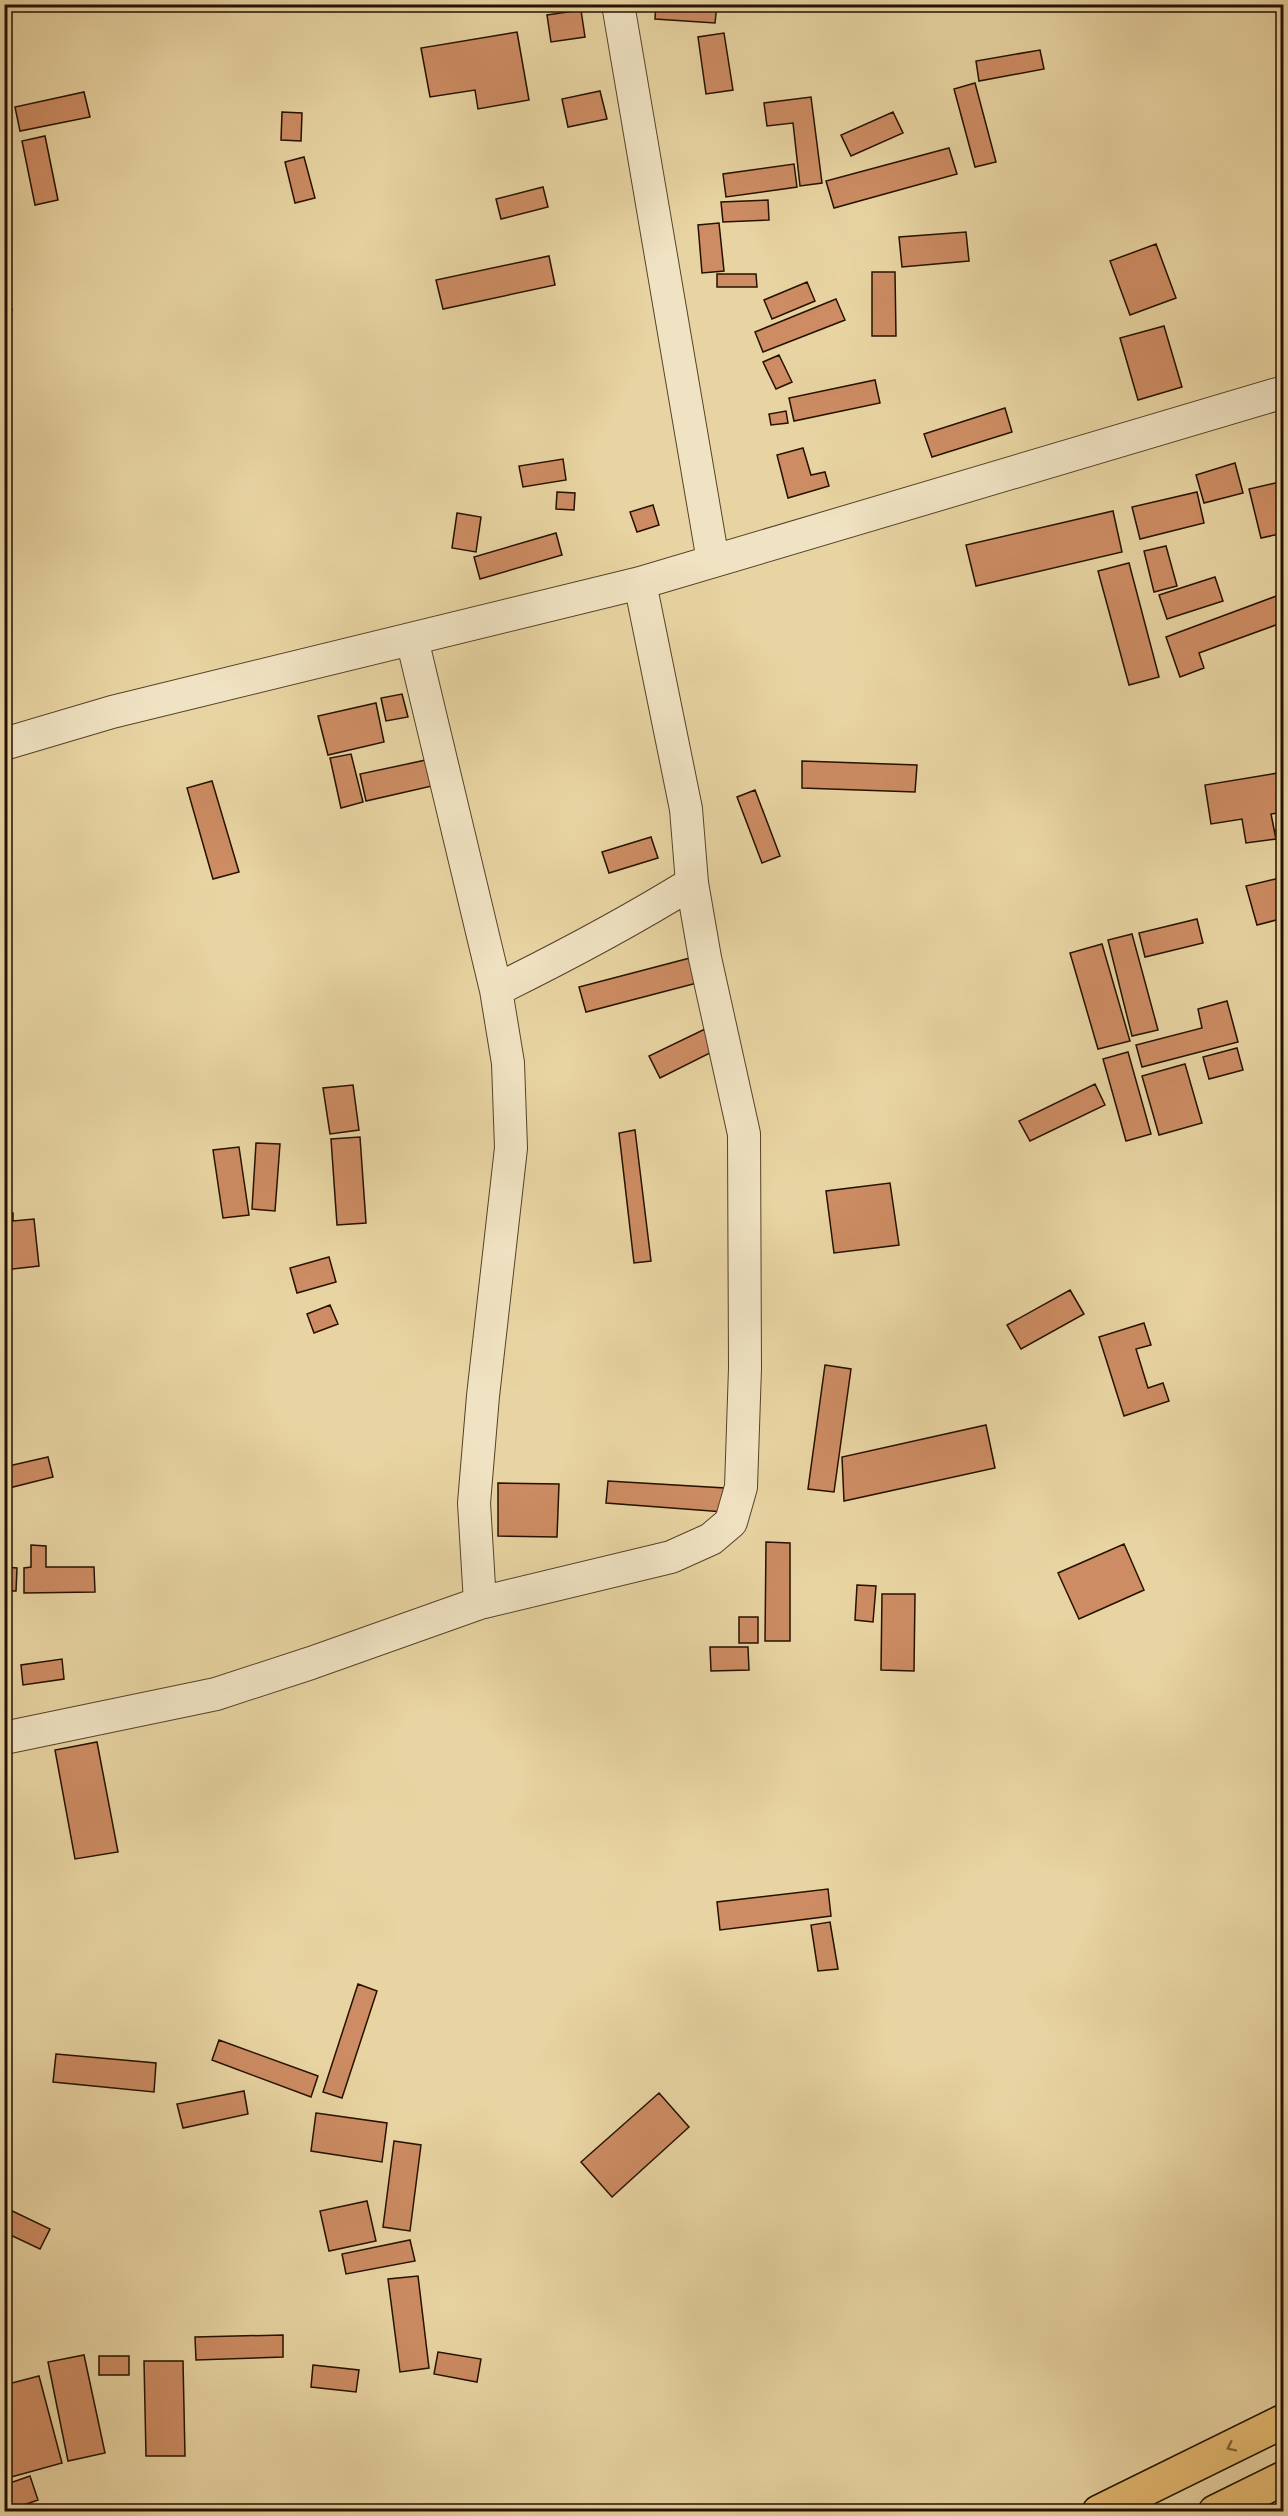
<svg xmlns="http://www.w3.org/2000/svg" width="1288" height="2516" font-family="Vollkorn,serif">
<rect width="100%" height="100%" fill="#e8d4a2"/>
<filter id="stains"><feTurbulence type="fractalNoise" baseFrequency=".00333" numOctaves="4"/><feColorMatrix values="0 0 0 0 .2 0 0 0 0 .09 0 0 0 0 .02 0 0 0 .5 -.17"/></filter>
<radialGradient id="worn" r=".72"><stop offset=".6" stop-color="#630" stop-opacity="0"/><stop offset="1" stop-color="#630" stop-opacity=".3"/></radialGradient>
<!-- building -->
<path fill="#cd8c63" stroke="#251100" stroke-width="1.5" d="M656,4H717L715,23L655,19Z
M581,10L585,37L551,42L547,15Z
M517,32L529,100L478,109L475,90L430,97L421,48Z
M724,33L733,90L706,94L698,37Z
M1040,50L1044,69L979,81L976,61Z
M975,83L996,162L975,167L954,89Z
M600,91L607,119L568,127L562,99Z
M84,92L90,117L20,131L15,107Z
M811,97L822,183L800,186L793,123L767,126L764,103Z
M282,112L302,113L301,141L281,140Z
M893,112L903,133L851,156L841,135Z
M45,136L58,200L35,205L22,141Z
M949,148L957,174L834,208L826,181Z
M304,157L315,198L295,203L285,162Z
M794,164L797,187L726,197L723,174Z
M543,187L548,207L501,219L496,199Z
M768,200L769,220L723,222L721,202Z
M719,223L724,271L702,273L698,225Z
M966,232L969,261L902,267L899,237Z
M1156,244L1176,298L1130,315L1110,261Z
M549,256L555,285L443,309L436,280Z
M872,272H895L896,336H872Z
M717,274H756L757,287H717Z
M807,282L815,301L772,319L764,300Z
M836,299L845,320L763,352L755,332Z
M4,307L12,309L4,348Z
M1164,326L1182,387L1138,400L1120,338Z
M779,355L792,382L776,389L763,362Z
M875,380L880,403L794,421L789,398Z
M1005,408L1012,432L932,457L924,434Z
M786,411L788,423L771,425L769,414Z
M803,448L811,475L825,472L829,486L788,498L777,455Z
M563,459L566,480L523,487L519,466Z
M1235,463L1243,493L1204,503L1196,475Z
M1284,481V533L1261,538L1249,489Z
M557,492L575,493L574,510L556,509Z
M1197,492L1204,523L1140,539L1132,507Z
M653,505L659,525L637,532L630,512Z
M1113,511L1122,552L976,586L966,545Z
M457,513L481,517L476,552L452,548Z
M556,533L562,555L480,579L474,557Z
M1166,546L1177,586L1154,592L1144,551Z
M1129,563L1159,677L1129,685L1098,571Z
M1215,577L1223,601L1167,619L1159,595Z
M1279,595L1284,606V622L1199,653L1204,668L1180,677L1166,637Z
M402,694L408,717L386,721L381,698Z
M376,703L384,742L328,755L318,716Z
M351,754L363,802L341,808L330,758Z
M426,760L432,786L366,801L360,774Z
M802,761L917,765L915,792L802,788Z
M1284,772V812L1271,814L1276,839L1246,843L1242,819L1211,824L1205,785Z
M212,781L239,872L213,879L187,788Z
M755,790L780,856L762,863L737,797Z
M1284,828V856L1276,830Z
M651,837L658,858L609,873L602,852Z
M1284,877V918L1257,925L1246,886Z
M1197,919L1203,943L1145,957L1139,933Z
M1132,934L1158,1030L1132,1036L1108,940Z
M1102,944L1130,1041L1098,1049L1070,953Z
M690,958L697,983L586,1012L579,987Z
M1227,1001L1238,1042L1142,1067L1136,1045L1202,1028L1198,1009Z
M705,1029L716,1050L660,1078L649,1056Z
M1237,1048L1243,1070L1209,1079L1203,1057Z
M1128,1052L1151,1134L1126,1141L1103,1059Z
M1185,1064L1202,1123L1159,1135L1142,1076Z
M1095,1084L1105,1105L1030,1141L1019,1121Z
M353,1085L359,1130L330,1134L323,1088Z
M635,1130L651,1261L634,1263L619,1133Z
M360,1137L366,1223L337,1225L331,1139Z
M256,1143L280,1144L275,1211L252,1209Z
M239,1147L249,1215L223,1218L213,1150Z
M890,1183L899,1245L834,1253L826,1191Z
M13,1213V1221L34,1219L39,1266L4,1270V1214Z
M329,1257L336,1282L297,1293L290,1268Z
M1070,1290L1084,1314L1021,1349L1007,1325Z
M330,1305L338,1324L314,1333L307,1314Z
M1144,1323L1151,1345L1136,1349L1148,1388L1163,1383L1169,1401L1124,1416L1099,1337Z
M825,1365L851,1369L834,1492L808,1489Z
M986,1425L995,1468L844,1501L842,1457Z
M48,1457L53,1477L9,1488L4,1467Z
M608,1481L725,1488L724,1512L606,1503Z
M498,1483L559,1484L557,1537L498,1536Z
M766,1542L790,1543V1641H765Z
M1124,1544L1144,1590L1079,1619L1058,1573Z
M31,1545L46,1546V1567H94L95,1592L24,1593V1568L31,1567Z
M4,1567L17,1568L16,1591H4Z
M857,1585L876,1586L873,1622L855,1620Z
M882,1594H915L914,1671L881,1670Z
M4,1597H10V1619H4Z
M739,1617H758V1643H739Z
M5,1632L9,1680H4V1632Z
M710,1647H748L749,1670L711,1671Z
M62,1659L64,1679L23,1685L21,1665Z
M97,1742L118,1852L75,1859L55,1750Z
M828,1889L831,1916L720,1930L717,1902Z
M830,1922L838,1969L818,1971L811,1925Z
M358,1984L377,1991L342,2098L323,2092Z
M219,2040L318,2076L311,2097L212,2060Z
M56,2054L156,2063L154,2092L53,2082Z
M244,2091L248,2114L183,2128L177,2104Z
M659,2093L689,2127L612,2197L581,2162Z
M316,2113L387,2123L382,2162L311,2151Z
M394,2141L421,2145L410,2231L383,2227Z
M367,2201L376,2241L329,2251L320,2211Z
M4,2207L50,2229L40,2249L4,2232Z
M410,2240L415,2261L346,2274L342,2254Z
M418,2276L429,2368L400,2372L388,2279Z
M283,2335V2357L196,2360L195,2337Z
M438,2352L481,2359L477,2382L434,2374Z
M84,2355L105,2453L68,2461L48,2362Z
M99,2356H129V2375H99Z
M144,2361H183L185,2456H146Z
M313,2365L359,2370L356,2392L311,2387Z
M39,2376L62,2463L4,2479V2436L7,2435L4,2427V2385Z
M30,2476L38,2500L4,2512V2485Z"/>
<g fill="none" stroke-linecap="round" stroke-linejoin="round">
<defs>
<path id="minor" d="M618,4L713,561
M412,639L496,990L508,1063L511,1148L483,1396L474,1503L480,1603
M4,744L112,712L640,583L1284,392
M496,990C563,957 629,922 692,883
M4,1738L216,1694L311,1663L480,1603L671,1557L711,1539L731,1522L741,1487L745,1368L744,1134L705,958L692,883L686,809L640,583"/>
<path id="primary" d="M1099,2512L1284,2421
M1215,2512L1284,2478"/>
</defs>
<!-- minor casing -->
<use href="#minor" stroke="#564228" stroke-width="34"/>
<!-- primary casing -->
<use href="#primary" stroke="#251100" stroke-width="36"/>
<!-- minor -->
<use href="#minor" stroke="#f0e3c3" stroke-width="32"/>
<!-- primary -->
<use href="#primary" stroke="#e4ba71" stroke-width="33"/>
</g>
<!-- one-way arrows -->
<defs><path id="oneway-chevron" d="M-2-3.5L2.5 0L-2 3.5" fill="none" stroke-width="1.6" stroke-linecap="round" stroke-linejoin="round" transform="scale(1.5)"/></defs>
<use stroke="#846638" href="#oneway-chevron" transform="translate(1231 2447) rotate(154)"/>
<!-- margin -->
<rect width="1288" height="2516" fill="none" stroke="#e8d4a2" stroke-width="24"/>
<rect x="6" y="6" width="1276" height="2504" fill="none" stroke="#251100" stroke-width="3"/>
<rect x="12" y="12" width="1264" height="2492" fill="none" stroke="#251100" stroke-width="1.5"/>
<rect width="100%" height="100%" filter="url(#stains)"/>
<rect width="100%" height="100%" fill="url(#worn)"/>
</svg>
